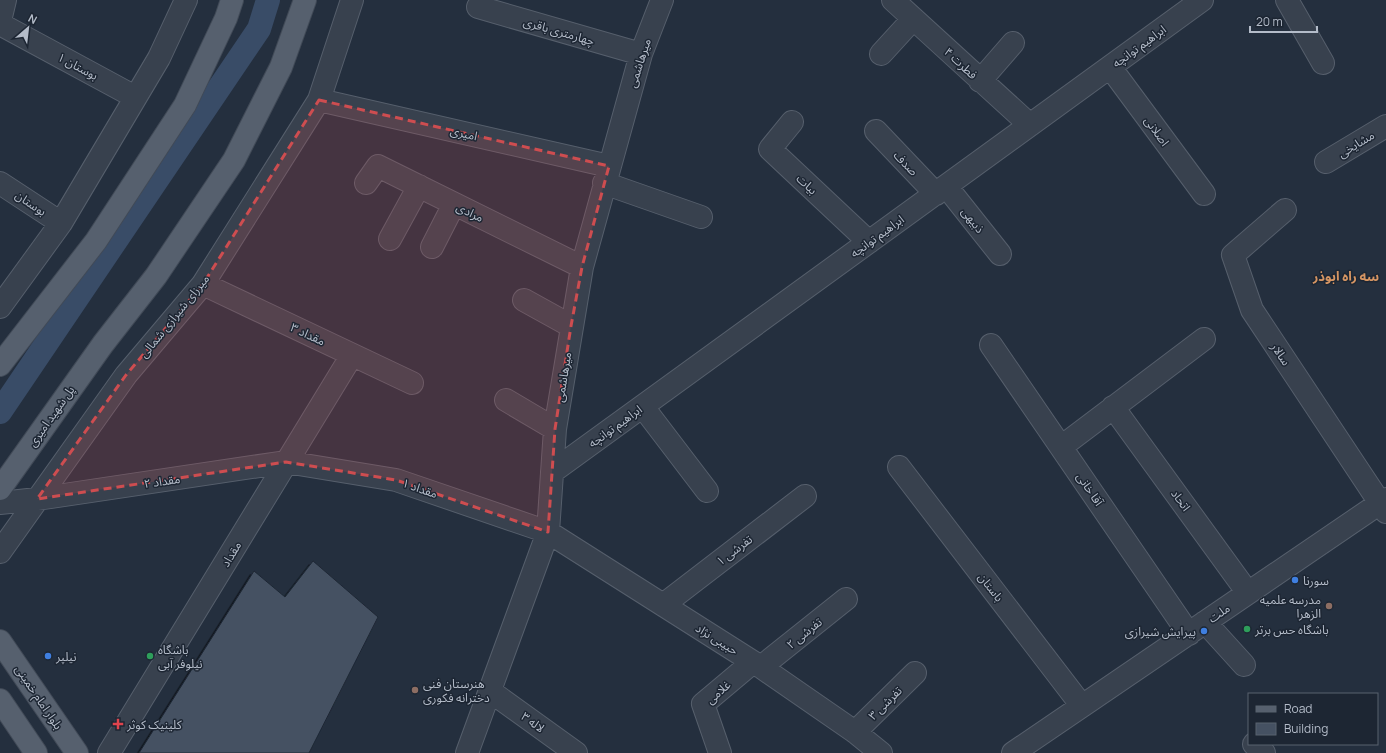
<svg xmlns="http://www.w3.org/2000/svg" width="1386" height="753" font-family="Manrope,'Noto Sans Arabic',sans-serif">
<defs>
<filter id="shadow"><feDropShadow dx="-3.5" dy="3.5" stdDeviation="0" flood-color="#0009"/></filter>
</defs>
<rect width="100%" height="100%" fill="#242f3e"/>
<g fill="none" stroke-linecap="round" stroke-linejoin="round">
<!-- canal -->
<path stroke="#394c67" stroke-width="24" d="M0,412L259,29L268,0"/>
</g>
<!-- building -->
<path fill="#455162" stroke="#1f2835" filter="url(#shadow)" d="M313,561L378,617L309,753H139L254,571L285,597Z"/>
<g fill="none" stroke-linecap="round" stroke-linejoin="round">
<defs>
<path id="minor" d="M893,0L1030,125
M1287,0L1323,63
M478,7L641,54
M0,21L5,0
M0,24L135,97
M881,54L913,19
M1110,67L1204,194
M980,81L1013,43
M319,100L609,166
M792,122L770,149L869,242
M876,131L936,194
M1326,162L1386,126
M0,183L61,223
M366,183L378,166L582,267
M604,183L701,217
M946,186L1000,254
M1285,210L1233,255L1252,310L1386,512
M390,239L419,186
M432,247L454,204
M203,284L412,383
M524,300L571,326
M0,307L61,223L159,58L186,0
M991,345L1189,634
M506,400L555,429
M643,407L707,491
M1113,407L1248,593
M1061,447L1204,339
M899,467L1082,706
M552,472L1202,0
M0,503L37,499L286,462L396,480L548,532L761,667L855,732L881,753
M0,552L126,375L203,284L319,100L352,0
M663,605L805,496
M1205,622L1244,665
M761,667L846,599
M490,691L576,753
M855,732L915,673
M1254,744L1264,753
M109,753L352,355
M467,753L548,532L555,429L582,267L641,54L662,0
M720,753L703,704L753,662
M1013,753L1386,499"/>
<path id="major" d="M0,365L96,241L185,105L226,18L232,0
M0,489L103,344L156,276L234,160L281,67L305,0
M0,641L77,753
M0,700L36,753"/>
</defs>
<!-- minor casing -->
<use href="#minor" stroke="#565f6c" stroke-width="24"/>
<!-- major casing -->
<use href="#major" stroke="#414a57" stroke-width="24"/>
<!-- minor -->
<use href="#minor" stroke="#38414e" stroke-width="22"/>
<!-- major -->
<use href="#major" stroke="#56606e" stroke-width="22"/>
</g>
<!-- marked area -->
<path fill="#ce4d50" fill-opacity="0.2" stroke="#ce4d50" stroke-width="3" stroke-dasharray="8 5" stroke-linejoin="round" d="M319,100L609,166L582,267L571,326L555,429L548,532L396,480L286,462L37,499L126,375L203,284Z"/>
<!-- markers -->
<g fill="#3f7fe0" stroke="#1d2633" stroke-width="1.5">
<circle cx="1295" cy="580" r="4"/>
<circle cx="1204" cy="631" r="4"/>
<circle cx="48" cy="656" r="4"/>
</g>
<g fill="#8d6e63" stroke="#1d2633" stroke-width="1.5">
<circle cx="1329" cy="606" r="4"/>
<circle cx="415" cy="690" r="4"/>
</g>
<g fill="#2e9e5b" stroke="#1d2633" stroke-width="1.5">
<circle cx="1247" cy="629" r="4"/>
<circle cx="150" cy="656" r="4"/>
</g>
<path fill="#e0444e" stroke="#1d2633" stroke-width="1.5" d="M116 718h4v4h4v4h-4v4h-4v-4h-4v-4h4z"/>
<g text-anchor="middle" dominant-baseline="central" stroke-width="3" stroke-linejoin="round" paint-order="stroke">
<!-- street labels -->
<g font-size="12" fill="#b4bcc9" stroke="#1d2633">
<text transform="translate(559 31) rotate(16)">چهارمتری باقری</text>
<text transform="translate(1139 46) rotate(-36)">ابراهیم توانچه</text>
<text transform="translate(639 63) rotate(-72)">میرهاشمی</text>
<text transform="translate(961 63) rotate(43)">فطرت ۴</text>
<text transform="translate(78 66) rotate(28)">بوستان ۱</text>
<text transform="translate(1157 131) rotate(54)">اصلانی</text>
<text transform="translate(464 133) rotate(13)">امیری</text>
<text transform="translate(1356 144) rotate(-31)">مشایخی</text>
<text transform="translate(906 163) rotate(46)">صدف</text>
<text transform="translate(807 184) rotate(43)">بیات</text>
<text transform="translate(31 203) rotate(34)">بوستان</text>
<text transform="translate(470 212) rotate(26)">مرادی</text>
<text transform="translate(973 220) rotate(52)">ذبیهی</text>
<text transform="translate(877 236) rotate(-36)">ابراهیم توانچه</text>
<text transform="translate(174 316) rotate(-51)">میرزای شیرازی شمالی</text>
<text transform="translate(308 334) rotate(25)">مقداد ۳</text>
<text transform="translate(1281 354) rotate(56)">سالار</text>
<text transform="translate(563 377) rotate(-81)">میرهاشمی</text>
<text transform="translate(51 416) rotate(-55)">پل شهید امیری</text>
<text transform="translate(615 426) rotate(-36)">ابراهیم توانچه</text>
<text transform="translate(162 481) rotate(-8)">مقداد ۲</text>
<text transform="translate(420 488) rotate(19)">مقداد ۱</text>
<text transform="translate(1090 489) rotate(56)">آقا خانی</text>
<text transform="translate(1181 500) rotate(54)">اتحاد</text>
<text transform="translate(734 550) rotate(-37)">تفرشی ۱</text>
<text transform="translate(231 554) rotate(-59)">مقداد</text>
<text transform="translate(991 587) rotate(52)">باستان</text>
<text transform="translate(1219 613) rotate(-34)">ملت</text>
<text transform="translate(804 633) rotate(-39)">تفرشی ۲</text>
<text transform="translate(717 639) rotate(32)">حبیبی نژاد</text>
<text transform="translate(718 692) rotate(-42)">غلامی</text>
<text transform="translate(39 697) rotate(56)">بلوار امام خمینی</text>
<text transform="translate(885 703) rotate(-45)">تفرشی ۳</text>
<text transform="translate(533 722) rotate(36)">لاله ۳</text>
</g>
<!-- poi labels -->
<g font-size="12" fill="#b4bcc9" stroke="#1d2633" text-anchor="start">
<text x="1303" y="580">سورنا</text>
<text x="1321" y="599" text-anchor="end">مدرسه علمیه<tspan x="1321" dy="14">الزهرا</tspan></text>
<text x="1255" y="629">باشگاه حس برتر</text>
<text x="1196" y="631" text-anchor="end">پیرایش شیرازی</text>
<text x="158" y="649">باشگاه<tspan x="158" dy="14">نیلوفر آبی</tspan></text>
<text x="56" y="656">نیلپر</text>
<text x="423" y="683">هنرستان فنی<tspan x="423" dy="14">دخترانه فکوری</tspan></text>
<text x="127" y="724">کلینیک کوثر</text>
</g>
<!-- neighbourhood labels -->
<g font-size="13" font-weight="bold" fill="#d59563" stroke="#1d2633">
<text x="1346" y="276">سه راه ابوذر</text>
</g>
</g>
<!-- legend -->
<rect x="1248" y="693" width="130" height="52" fill="#1d2633" stroke="#59626f"/>
<rect x="1256" y="706" width="20" height="6" fill="#56606e" stroke="#59626f"/>
<text x="1284" y="713" font-size="12" fill="#b4bcc9">Road</text>
<rect x="1256" y="723" width="20" height="12" fill="#455162" stroke="#59626f"/>
<text x="1284" y="733" font-size="12" fill="#b4bcc9">Building</text>
<!-- north arrow -->
<g transform="translate(28 28) rotate(28)" stroke="#1d2633" stroke-width="3" paint-order="stroke">
<path d="M0-3L7 15L0 10L-7 15Z" fill="#b4bcc9"/>
<text y="-6" font-size="11" font-weight="bold" text-anchor="middle" fill="#b4bcc9">N</text>
</g>
<!-- scale -->
<path d="M1250 26v6h67v-6" fill="none" stroke="#b4bcc9" stroke-width="2"/>
<text x="1256" y="26" font-size="12" fill="#b4bcc9" stroke="#1d2633" stroke-width="3" paint-order="stroke">20 m</text>
</svg>
